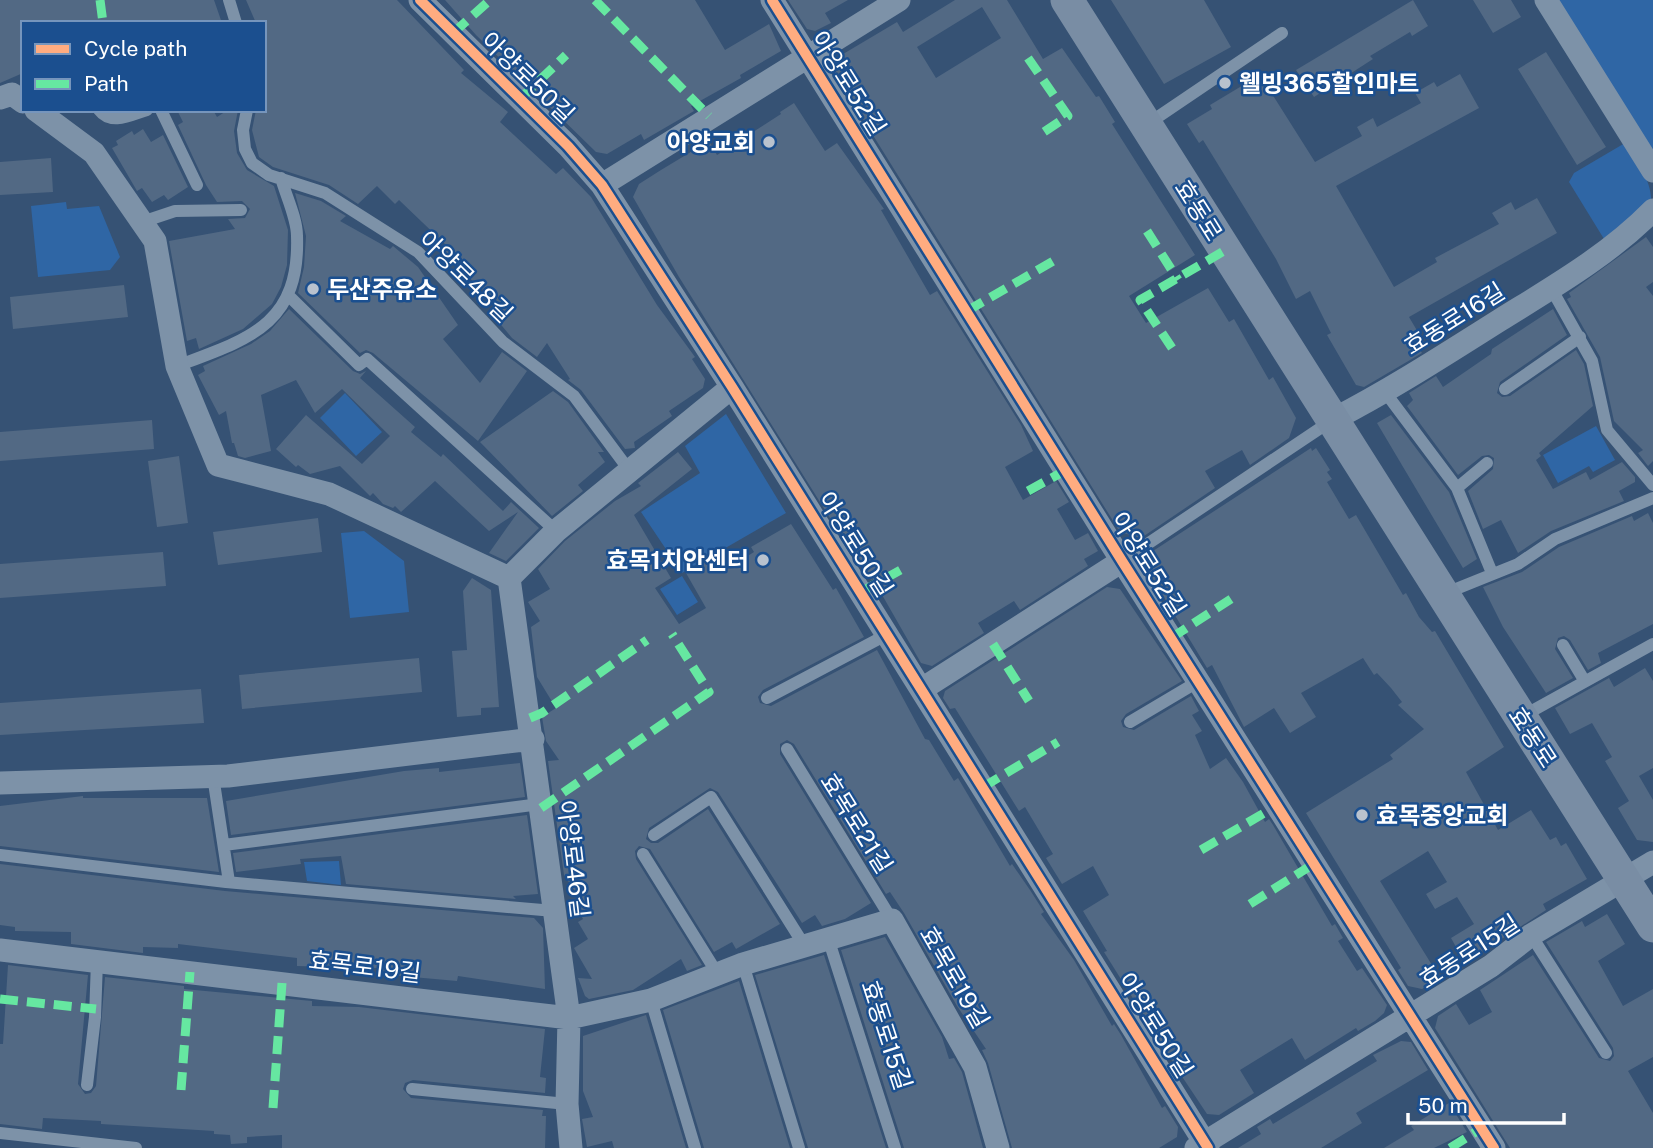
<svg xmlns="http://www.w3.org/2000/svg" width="1653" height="1148" font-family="'Public Sans','Noto Sans KR',sans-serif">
<rect width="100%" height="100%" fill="#365274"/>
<!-- green -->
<path fill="#2f66a5" d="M1555,0H1653V160Z
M1625,143C1637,161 1653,182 1651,204L1604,239L1569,182L1574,173Z
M66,202L67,209L99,206L120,257L110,270L38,277L31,206Z
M345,393L382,432L356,456L320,418Z
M726,414L786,513L682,573L641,512L700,473L685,446Z
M1596,426L1615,460L1593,472L1589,466L1558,483L1543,455Z
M364,531L404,561L409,612L350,618L341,533Z
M682,576L698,602L677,615L660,589Z
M339,861L341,885L307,881L304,862Z"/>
<!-- building -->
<path fill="#526984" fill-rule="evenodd" d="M0,0H214L222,23H23V73L0,83Z
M246,0H397L464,70L461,73L508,112L500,122L556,174L563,168L591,197L657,305L695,357L692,359L705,379L703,388L669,411L672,416L634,442L635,448L625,449L581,390L568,380L570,379L547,343L537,357L512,338L492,314L501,306L466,275L442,248L445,244L399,200L395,204L377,186L358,204L329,185L273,167L259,157L252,130L256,110H264V23H256Z
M445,0H695L725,50L769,24L781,51L740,75L741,78L691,106L694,111L644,140L641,134L607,154L596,152L476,35Z
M788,0H848L825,13L831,23L815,31L807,29Z
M955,0H1007L1043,59L1062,48L1096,97L1099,96L1115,122L1112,124L1195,255L1129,296L1146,323L1208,288L1229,322L1234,319L1269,380L1273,377L1296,418L1289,438L1250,465L1242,450L1205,471L1215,488L1141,538L1120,532L828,63L897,22L903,32ZM982,7L1001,38L936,78L917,47Z
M1111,0H1204L1231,47L1164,84Z
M1413,0L1428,26L1412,36L1410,32L1370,56L1373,59L1314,97L1296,70Z
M1473,0H1511L1521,17L1493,33Z
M1546,52L1606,147L1577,165L1518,69Z
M1460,74L1479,108L1336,186L1394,287L1437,262L1435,258L1499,224L1492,213L1511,202L1515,210L1537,198L1557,233L1409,317L1425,344L1419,348L1422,353L1364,387L1356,385L1327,335L1331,333L1310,291L1296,299L1276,259L1203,140L1199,143L1187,124L1212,109L1210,105L1260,75L1315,162L1362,136L1357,127L1373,118L1377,127L1421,103L1415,93L1434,82L1437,87Z
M794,103L825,151L837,143L884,209L881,210L930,295L937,291L1021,425L1033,451L1005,467L1023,500L1056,481L1069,502L1057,509L1075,540L1088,533L1098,551L1084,559L1088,566L1020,610L1014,601L978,623L984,633L932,666L921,663L873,579L871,580L835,526L679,277L633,197L639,184L661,170L709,141L717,155L781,114L780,112Z
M177,110H213L217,117L228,110H238L234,131L237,153L247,170L274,186L288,230L287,265L281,287L272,304L243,329L199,349L196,338L187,341L169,241L235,229L228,219L245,218L250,209L242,201L217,202L206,185L178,125L183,122Z
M143,129L151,142L163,135L188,187L168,200L164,195L152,202L142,188L137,191L112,148L118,145L116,141L132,131L134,135Z
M51,158L53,192L0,195V162Z
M295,193L321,201L346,216L340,221L390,249L393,246L418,267L458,325L443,339L480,383L502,352L527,371L478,441L373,353L366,350L360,353L298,293L304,267L306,236Z
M1646,237L1653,247V282L1646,287L1653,296V461L1648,466L1638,453L1643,450L1614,421L1600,357L1567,299L1571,297L1569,293Z
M124,285L128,317L13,329L10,297Z
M289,309L353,371L360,374L366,371L360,378L415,427L411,432L441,457L443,454L503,511L511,502L539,528L506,561L489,553L518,512L489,531L435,481L401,512L395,506L393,508L383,504L373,493L370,496L340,466L310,474L298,465L296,467L276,449L306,415L362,464L390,436L342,389L315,413L296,380L261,395L271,451L245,458L238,456L234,443H232L226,411L219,415L198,375L205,371L203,366L251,344L270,331Z
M1553,309L1567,335L1500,382L1497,393L1502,397L1510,396L1576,350L1584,364L1593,406L1539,453L1541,456L1536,460L1553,489L1586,472L1590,480L1622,462L1635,477V482L1619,491L1624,501L1551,531L1518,553L1501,520L1483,529L1468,491L1493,469L1494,458L1489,455L1482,456L1458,475L1407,406L1413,400L1409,393L1436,376L1443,387L1491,354L1492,349Z
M553,391L568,402L604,452H598L605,462L578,485L583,491L552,516L480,442Z
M1391,415L1449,492L1477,559L1463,568L1377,423Z
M152,420L154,449L0,461V432Z
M1311,448L1312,451L1316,448L1330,470L1327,472L1332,479L1327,482L1349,519L1356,515L1403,595L1406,593L1419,617L1432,632L1435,631L1504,747L1466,772L1498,830L1531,810L1550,840L1556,837L1561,846L1566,843L1587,879L1543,904L1546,910L1465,963L1451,938L1474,924L1457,897L1435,909L1426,894L1447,882L1428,851L1380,881L1440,978L1422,989L1408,986L1398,970L1401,968L1306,813L1393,759L1390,755L1424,729L1398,705L1402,702L1391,688L1377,673L1374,675L1363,658L1301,693L1316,717L1290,733L1274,708L1244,727L1212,665L1207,668L1148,571L1153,551Z
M678,452L692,469L634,515L671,578L655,588L679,624L706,608L686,573L715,556L724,571L754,552L751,547L791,524L833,590L836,588L864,637L763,690L758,697L760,703L771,706L877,650L925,739L929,740L954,781L958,778L1010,866L1012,864L1030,890L1044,912L1041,914L1074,960L1112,1026L1114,1024L1121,1035L1162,1108L1165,1106L1178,1127L1177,1137L1159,1148H1012L988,1063L982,1050L986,1049L957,1006L904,913L890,892L886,894L794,744L787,740L780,744V754L871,903L845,919L822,926L815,915L802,923L718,792L710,788L649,828L646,839L651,843H658L708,809L780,924L736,949L732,942L714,952L650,849L639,846L635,851L636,859L702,965L687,971L681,959L633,990L589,999L585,996L578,978L592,979L574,948L588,939L578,922L583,919L576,907L583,903L564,875L548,761L559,760L546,741L542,717L556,708L537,677L531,627L540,621L528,602L550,589L538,569L565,541L615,501L641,486L638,483Z
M179,456L188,523L157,527L148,461Z
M1648,513L1653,523V624L1598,653L1601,663L1588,670L1570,640L1564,636L1558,638L1555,649L1573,678L1546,693L1503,627L1483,587L1522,572L1559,547L1632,516L1634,521Z
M318,518L322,552L218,565L213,532Z
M163,552L166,586L0,598V564Z
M472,578L491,590L499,707L481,708V715L457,717L452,651L467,650L463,591Z
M1107,587L1120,589L1182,681L1126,714L1121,721L1123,727L1134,730L1191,696L1199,711L1192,715L1202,731L1195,735L1210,769L1226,758L1243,782L1265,822L1269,819L1273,825L1332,926L1335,924L1343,938L1338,941L1357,971L1362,968L1387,1005L1384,1013L1375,1021L1358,1031L1356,1028L1305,1060L1292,1038L1240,1070L1254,1093L1219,1115L1207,1114L1179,1072L1104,952L1107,951L1083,911L1109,895L1093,866L1062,884L1046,858L1053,854L1025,807L1019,811L955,708L950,709L943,698L945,691Z
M419,658L422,692L242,709L239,675Z
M1645,668L1653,681V768L1639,776L1653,800V842L1637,840L1618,808L1629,801L1605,761L1612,757L1592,723L1570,734L1555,708L1609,678L1614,687Z
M201,689L204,723L0,735V703Z
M520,763L525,797L231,835L226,801L404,771L439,768V772Z
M83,796V798H207L219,872L0,846V806Z
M527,815L538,894L513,896L516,899L346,884L341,856L300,859L301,864L236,872L233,853Z
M0,864L225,891L534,918L543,928L545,989L458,976L457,981L379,974V968L297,966V958L178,944V948L143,947V953L71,944V932L15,931V927L0,925Z
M1607,914L1625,944L1598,961L1623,1006L1653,989V1057L1628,1071L1653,1113V1148H1510L1435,1028L1438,1016L1456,1004L1469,1025L1492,1012L1480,990L1533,955L1599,1058L1610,1061L1614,1056L1613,1048L1546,942L1582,921L1585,927Z
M885,937L942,1037L949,1059L954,1058L962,1072L983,1148H904L841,950Z
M824,955L886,1148H808L755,975Z
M8,965L88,975L78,1084L85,1094L91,1093L96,1086L105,977L184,986V989L312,1001V1006L359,1007L545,1029L540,1077L546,1078L545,1093L413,1080L405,1083L403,1089L411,1098L543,1110L542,1116H546L545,1148H282V1135L247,1137V1143L231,1144L230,1135L214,1134V1131L101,1124V1121L43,1118L42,1129L0,1124V1044H3Z
M739,981L790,1148H704L663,1010Z
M646,1015L686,1148H614L612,1141L587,1147L582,1119L593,1117L583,1091V1036Z
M1401,1041L1411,1042L1428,1070L1356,1113L1362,1123L1321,1148H1238L1261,1134L1257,1127L1270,1119L1273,1124L1377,1061L1373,1055Z
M1449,1103L1467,1132L1434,1148H1384L1414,1130L1411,1126Z"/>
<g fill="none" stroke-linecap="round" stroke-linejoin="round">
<!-- service -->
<path stroke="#7d92a8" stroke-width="12" d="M229,0L236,23
M99,110C111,126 131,115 147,110
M161,110L197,185
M247,110L243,130L245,149L252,163L269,175L325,193L418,252L503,342L574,396L629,470
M1146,125L1282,33
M142,222L175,211L241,210
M1551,288L1592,361L1607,430L1653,485
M290,297L359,365L367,359L556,531
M177,366C249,339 300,325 297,236C297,218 286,196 281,178
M1505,389L1580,337
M1385,392L1457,488L1492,573
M1457,488L1487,463
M1122,561L1331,421
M1446,593L1518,564L1555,539L1653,498
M1563,645L1584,680
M767,698L888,634
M1521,717L1653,644
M1130,722L1199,681
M787,749L892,920
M213,776L229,882
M654,835L711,797L804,945
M224,845L540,804
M643,854L717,973
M0,855L226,882L554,911
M1531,935L1606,1053
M828,938L895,1148
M743,964L799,1148
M651,1000L695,1148
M87,1085L95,1017L97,961
M412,1089L567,1104
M0,1133L136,1148"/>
<!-- minor -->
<path stroke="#7d92a8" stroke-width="23" d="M420,0L568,146L602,185L732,387L1208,1148
M772,0L1122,561L1494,1148
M1546,0L1653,171
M0,98L12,94L23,102
M36,110L94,153L155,241L177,366L218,465L329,494L509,578L569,1018L567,1104L571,1148
M602,185L899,0
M1334,419C1392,389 1446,354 1500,320C1553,287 1609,255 1653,210
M509,578L556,531L732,387
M922,689L1122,561
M0,783L228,776L533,739
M0,950L569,1018L651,1000L743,964L892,920L975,1067L998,1148
M1196,1148L1491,966L1531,935L1653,862"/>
<!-- secondary -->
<path stroke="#798da4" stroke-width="33" d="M1067,0L1653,926"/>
<!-- quiet -->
<path stroke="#66e7a1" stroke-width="9" stroke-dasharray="18 9" stroke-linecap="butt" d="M100,0L103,23
M595,0L709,116
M453,33L490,0
M1028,58L1068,116L1038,136
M520,99L566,55
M1147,231L1178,280
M967,311L1055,260
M1172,348L1140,300L1224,251
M1028,491L1066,470
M861,592L904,568
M1171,638L1231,599
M993,644L1029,701
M530,718L542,713L647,640
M983,787L1058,742
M541,808L709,692L672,634
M1201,850L1278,805
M1250,904L1315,863
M0,999L96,1009
M181,1090L190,972
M273,1108L282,983
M1450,1148L1482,1128"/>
<defs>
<path id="cycleway" d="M420,0L568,146L602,185L732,387L1208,1148
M772,0L1122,561L1494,1148"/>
</defs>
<!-- cycleway casing -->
<use href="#cycleway" stroke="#1b4f8f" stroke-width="15"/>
<!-- cycleway -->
<use href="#cycleway" stroke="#ffac80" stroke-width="10"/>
</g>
<!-- markers -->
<g fill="#b9c2ce" stroke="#1b4f8f" stroke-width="2.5">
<circle cx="1225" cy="83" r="7"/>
<circle cx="769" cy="142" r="7"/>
<circle cx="313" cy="289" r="7"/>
<circle cx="763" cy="560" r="7"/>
<circle cx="1362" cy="815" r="7"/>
</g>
<g text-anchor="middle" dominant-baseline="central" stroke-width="5" stroke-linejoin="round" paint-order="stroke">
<!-- street labels -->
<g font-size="24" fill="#fff" stroke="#1b4f8f">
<text transform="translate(528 77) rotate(44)">아양로50길</text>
<text transform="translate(849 83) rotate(58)">아양로52길</text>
<text transform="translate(1199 210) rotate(58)">효동로</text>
<text transform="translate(466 276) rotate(44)">아양로48길</text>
<text transform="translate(1454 318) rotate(-32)">효동로16길</text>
<text transform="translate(856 544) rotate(58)">아양로50길</text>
<text transform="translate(1149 564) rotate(58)">아양로52길</text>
<text transform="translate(1533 737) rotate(57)">효동로</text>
<text transform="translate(857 823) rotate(58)">효목로21길</text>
<text transform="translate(574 859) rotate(83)">아양로46길</text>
<text transform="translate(1469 951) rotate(-33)">효동로15길</text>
<text transform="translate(365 966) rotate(7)">효목로19길</text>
<text transform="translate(955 977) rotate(60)">효목로19길</text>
<text transform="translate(1156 1025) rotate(58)">아양로50길</text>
<text transform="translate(887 1035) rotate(72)">효동로15길</text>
</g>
<!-- poi labels -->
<g font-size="24" font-weight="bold" fill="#fff" stroke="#1b4f8f" text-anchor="start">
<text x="1239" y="83">웰빙365할인마트</text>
<text x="755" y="142" text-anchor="end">아양교회</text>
<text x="327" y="289">두산주유소</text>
<text x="749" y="560" text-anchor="end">효목1치안센터</text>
<text x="1376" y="815">효목중앙교회</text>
</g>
</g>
<!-- legend -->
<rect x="21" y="21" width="245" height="91" fill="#1b4f8f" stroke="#7695bc" stroke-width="2"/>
<rect x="35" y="44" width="35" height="10" fill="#ffac80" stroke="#7695bc" stroke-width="2"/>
<text x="84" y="56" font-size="21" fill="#ffffff">Cycle path</text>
<rect x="35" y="79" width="35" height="10" fill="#66e7a1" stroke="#7695bc" stroke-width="2"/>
<text x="84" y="91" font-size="21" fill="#ffffff">Path</text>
<!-- scale -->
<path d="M1408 1113v10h156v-10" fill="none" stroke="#ffffff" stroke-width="3.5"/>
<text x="1418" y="1113" font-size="21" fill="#ffffff" stroke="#1b4f8f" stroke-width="5" paint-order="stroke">50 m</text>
</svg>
